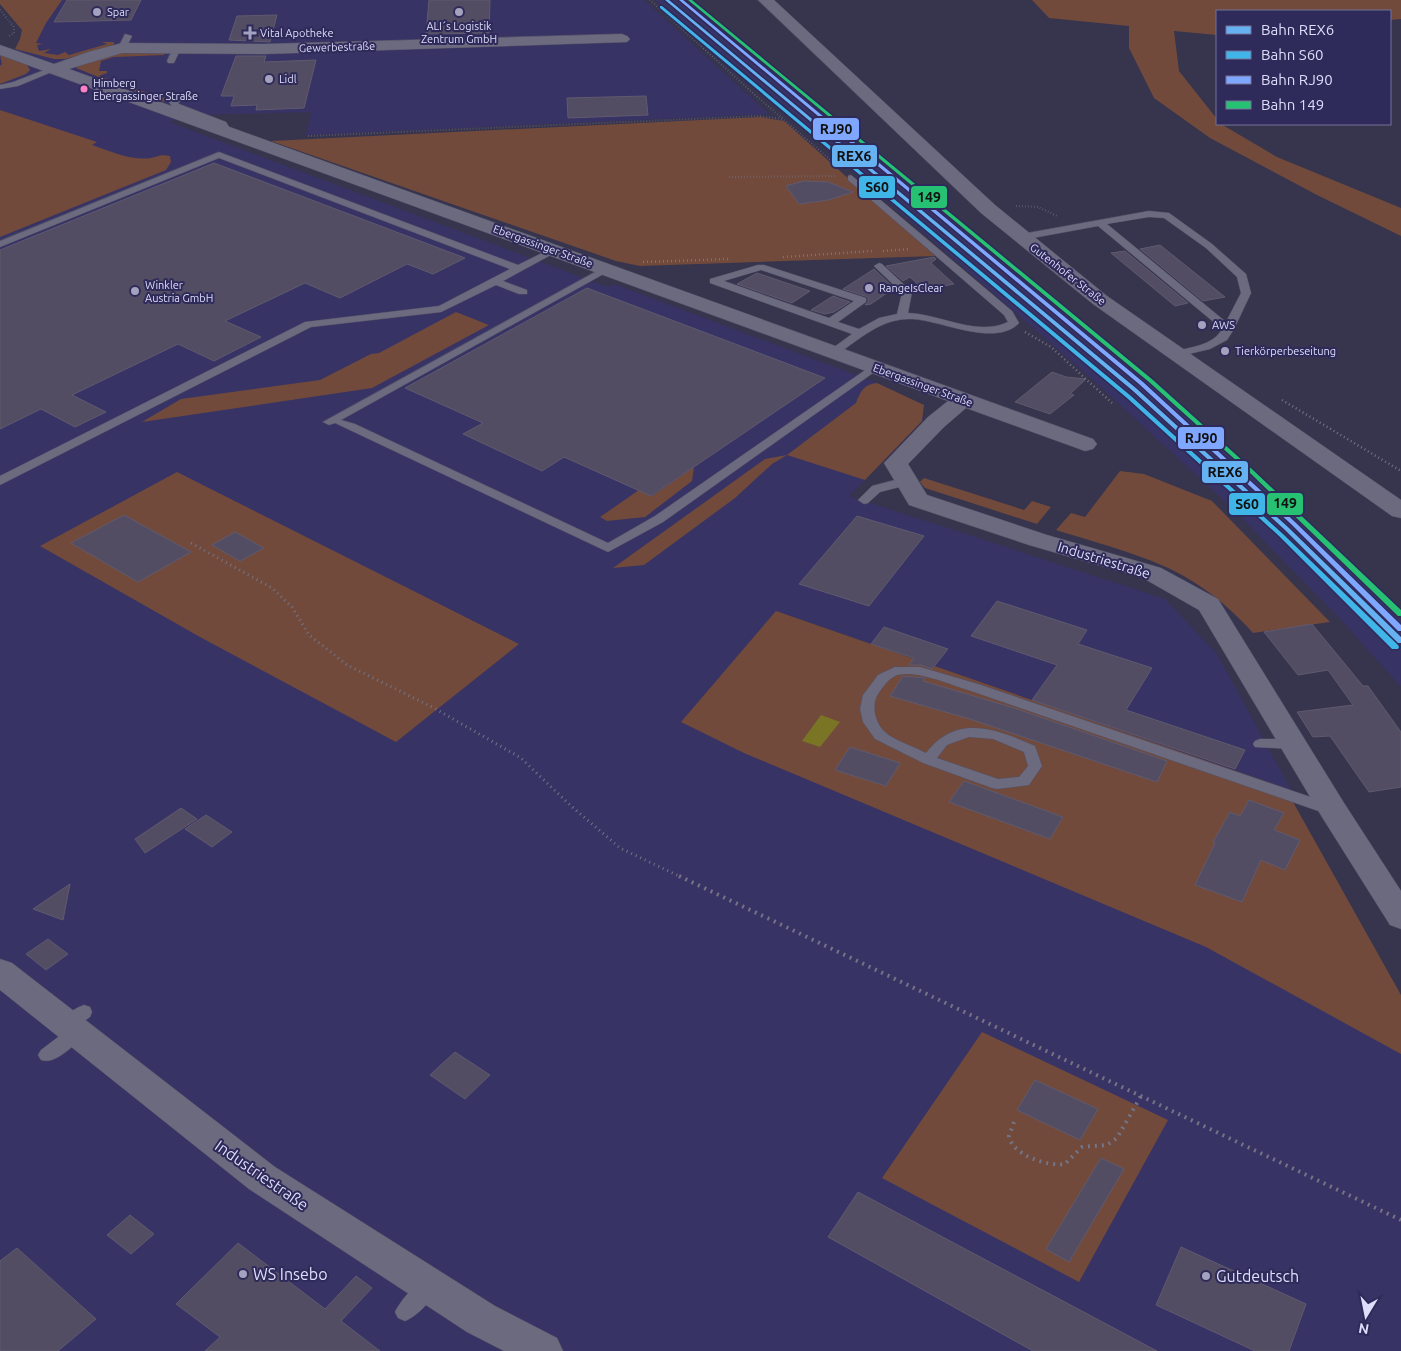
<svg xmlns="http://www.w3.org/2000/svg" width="1401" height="1351" font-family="Ubuntu,sans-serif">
<rect width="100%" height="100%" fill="#37344e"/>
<!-- built -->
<path fill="#383365" d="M0,0H644L769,114L306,135L311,112L192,115L169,122L581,277L608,287L614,284L877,383L924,405L922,421L849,496L1165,599L1217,654L1291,790L776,611L865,787L1401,1037V1351H0V53L15,49L20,39L22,30L0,4Z
M655,0H691L980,241L1122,357L1304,516L1401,608V687L1344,623L1229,505L1091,378Z"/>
<!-- green -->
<path fill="#714a3c" d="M0,0H62L46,23L36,43L43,44L37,45L39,51L51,49L44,53L58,55L65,52L69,55L107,44L102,42H114V44L109,48L65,59H54L15,49L20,39L22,30L0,4Z
M1032,0H1401V19L1390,20V11H1217V35L1174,31L1179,71L1217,119V124H1221L1277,157L1401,208V236L1317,195L1210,138L1154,98L1129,48V26L1049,18Z
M139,51L163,53L165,55L114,57L101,61L99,71H107V73L99,76L162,98L171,95L167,101L161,102L76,68L78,66L117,53Z
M0,55L27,65L30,70L26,74L0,84V66L2,64Z
M0,110L97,142L92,145C109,151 132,161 151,158C160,156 160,154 170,156L171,162L166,170L0,237Z
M761,117L784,121L935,256L640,266L616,261L271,141Z
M456,312L489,325L372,388L142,422L181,399L320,380L371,354L379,353Z
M877,383L924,405L922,421L865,480L787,455L772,464L735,498L644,565L613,568L765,459L787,455L856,403C860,392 864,384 877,383Z
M694,467L692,481L645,517L607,521L600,517L639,490L652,496Z
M1120,471L1144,474L1212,501L1330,622L1253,633C1235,613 1215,595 1192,581C1157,558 1097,543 1056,530L1071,513L1085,517Z
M177,472L519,644L396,742L200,637L40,546Z
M924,478L1024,510L1032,501L1051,507L1037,524L925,488L920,482Z
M776,611L1291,790L1293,802L1401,995V1054L1206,947L744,753L681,722Z
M982,1032L1168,1120L1079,1282L882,1178Z"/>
<!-- water -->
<path fill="#7a7525" d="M821,715L840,722L820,747L802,741Z"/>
<!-- building -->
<path fill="#524d63" stroke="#605a6f" d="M67,0H141L131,20L54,22Z
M429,0H490L489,33L426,34Z
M277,15L270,42L229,40L237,16Z
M236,56H266L264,62L316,60L304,108L256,110L257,105L231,106L234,96H221Z
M646,96L648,115L568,118L567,98Z
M214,163L465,258L433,274L407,264L340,298L305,283L225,321L261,337L214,361L178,344L72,395L106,412L75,427L41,409L0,429V250Z
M804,181L828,182L853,192L828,200L799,204L786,186Z
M1160,245L1225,297L1203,301L1140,249Z
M1125,251L1188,303L1175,306L1111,253Z
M934,257L936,259L931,263L954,284L924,290L910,277L903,281L886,266Z
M874,269L894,288L871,304L865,305L868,302V297L843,289Z
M757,273L810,291L792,303L737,284Z
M587,288L825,378L651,496L564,457L542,471L463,434L483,423L405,388Z
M833,296L850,302L834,312L825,314L811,310Z
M1052,372L1066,377L1086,379L1070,394L1074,395L1050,414L1015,402Z
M124,515L191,552L138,582L71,543Z
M857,516L924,536L869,606L799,584Z
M235,532L264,548L240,561L212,545Z
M997,601L1087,630L1078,644L1152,668L1126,710L1245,750L1235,769L1032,700L1057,665L971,636Z
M1312,624L1363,686H1368L1401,732V787L1369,792L1330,736L1313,737L1297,712L1353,705L1328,670L1298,675L1264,632Z
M884,627L948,649L932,669L921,665H909L914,658L871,644Z
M903,676L925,678L923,681L1014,708L1167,761L1157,782L970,719L890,696Z
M850,747L900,763L886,786L835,770Z
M964,781L1063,817L1050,839L949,802Z
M1249,800L1284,813L1274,830L1300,840L1285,870L1261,860L1242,902L1195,885L1215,843L1213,842L1230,812L1240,816Z
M181,808L197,819L145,853L135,839Z
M206,815L232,832L212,847L185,829Z
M70,884L63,920L33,909Z
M48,939L68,954L46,970L26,954Z
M455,1052L490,1075L465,1099L430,1075Z
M1035,1080L1098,1109L1080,1140L1017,1110Z
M1101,1158L1124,1169L1069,1262L1046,1249Z
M858,1192L1157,1351H1033L828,1237Z
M130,1215L154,1234L131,1254L107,1235Z
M238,1243L325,1309L356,1276L372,1288L341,1321L380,1351H205L220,1337L176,1304Z
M1181,1247L1306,1304L1289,1351H1255L1156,1305Z
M17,1248L96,1319L58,1351H0V1261Z"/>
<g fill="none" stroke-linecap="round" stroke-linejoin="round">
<defs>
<path id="service" d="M125,34L132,36L125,50H119L118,48Z
M174,46L181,48L174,63H168L167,61Z
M52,67L59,69L18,86L0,89V85L13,82Z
M183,93L190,95L178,103L179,104L226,122L232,132L231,134H225L220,126L173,108L169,102L170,100Z
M219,152L518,265L552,248L555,247L560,250L503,281L527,290V294H519L496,285L441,312L311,327L0,485V476L305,322L439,306L510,269L219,158L0,247V241Z
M851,175L1012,311L1019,323C995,348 941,320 912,319C889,318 871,330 853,343C847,347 841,353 834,355L829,352L830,350L852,334L710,283V279L758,265H764L866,298V302L838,322L859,329L879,318L897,314L902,293L876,268L874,266L879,263L882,264L912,292L908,313C940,314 977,337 1008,322L1004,315L848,180V176ZM761,270L854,301L829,318L724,281Z
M1149,211L1169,213L1212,244L1246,274L1251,293L1234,329L1227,340L1210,349L1176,357L1172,356L1171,354L1172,352C1190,347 1213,346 1222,329L1098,226L1022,240L1017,237L1022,234ZM1149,217L1164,218L1206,248L1237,277L1241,293L1226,322L1107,224Z
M606,266L609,267V271L341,420L355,424L608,543L655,516L871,366L875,365L880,368L663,522L608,552L335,423L329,425L323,422Z
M907,477L913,481L911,484L880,492L868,503L864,504L858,500L872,486Z
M895,667H920L978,684L1337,806L1340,810L1337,814L1332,815L1327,814L968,690C949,684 917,670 897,675C889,678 883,687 878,694C871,705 875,723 885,732C893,740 915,747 926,753C957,713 996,729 1035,746L1042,766L1029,785L997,789L992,788L923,763L875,739L863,722L860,709L863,695L878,675ZM969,737L993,739L1024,752L1028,766L1019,777L998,779L937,758L947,745Z
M1260,739H1293L1298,741L1300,744L1298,747L1293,749L1255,747L1253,744L1255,741Z
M84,1005L90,1007L92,1012L90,1017L77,1026L83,1028L86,1033L83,1038C72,1046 55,1065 41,1060L38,1055L41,1050L66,1031L61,1030L58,1025C63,1016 75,1008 84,1005Z
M429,1277L436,1280L439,1286C433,1299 418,1316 405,1321L398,1318L395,1312C401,1300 416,1282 429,1277Z"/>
<path id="minor" d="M622,34L627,36L630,39L627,42L265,54L122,53L69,69L1093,439L1097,444L1093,449L1085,451L966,408L944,427L908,464L927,495L1047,535L1161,568L1218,599L1344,803L1401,891V929L1390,925L1322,817L1199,610L1143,578L1029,545L909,505L884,463L928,417L948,401L0,55V45L54,64L88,52L122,43L265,44Z
M0,959L12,963L275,1167L495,1306L557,1338L563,1351H504L467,1332L249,1189L0,990Z"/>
<path id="tertiary" d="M758,0H774L995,205L1107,296L1401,500V518L1392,516L1093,304L981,213Z"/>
</defs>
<!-- service casing -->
<use href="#service" stroke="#525066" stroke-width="1"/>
<!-- minor casing -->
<use href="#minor" stroke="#525066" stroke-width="1"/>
<!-- tertiary casing -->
<use href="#tertiary" stroke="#525066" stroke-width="1"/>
<!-- path-far3 -->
<path stroke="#747485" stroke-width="2" stroke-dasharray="0.5 2.5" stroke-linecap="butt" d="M650,0L755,95L840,168
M0,10L14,27V33L9,36
M308,136L760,116L783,119
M729,177L836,176
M1016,206L1038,207L1057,216"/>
<!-- path-far2 -->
<path stroke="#747485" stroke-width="2.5" stroke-dasharray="1 3" stroke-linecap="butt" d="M883,251L909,249
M783,257L872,251
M643,262L729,259
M1025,332L1051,347L1112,403
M1282,400L1401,471"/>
<!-- path-far1 -->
<path stroke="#747485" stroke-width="3" stroke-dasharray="1 4" stroke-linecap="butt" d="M191,543L272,588L292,607L309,635L347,665L434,708L521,758L571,806L620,848L681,877"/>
<!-- path -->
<path stroke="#747485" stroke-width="4" stroke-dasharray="2 5" stroke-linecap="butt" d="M679,876L1401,1220
M1014,1122L1009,1136C1012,1155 1048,1167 1065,1164L1082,1147L1107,1145L1117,1138L1141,1096"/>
<!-- service -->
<use href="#service" fill="#6b6a7e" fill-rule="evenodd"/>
<!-- minor -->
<use href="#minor" fill="#6b6a7e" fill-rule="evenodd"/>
<!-- tertiary -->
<use href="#tertiary" fill="#6b6a7e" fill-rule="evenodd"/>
<defs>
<path id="rail-1" d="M665,0H669L1137,389L1289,528L1401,637V643H1398L1285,530L1133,391Z"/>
<path id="rail-2" d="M660,6H662L1131,396L1283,534L1398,645L1399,647L1398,649H1392L1279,536L1127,398L660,8Z"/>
<path id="rail-3" d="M679,0H683L1143,382L1295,522L1401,625V631H1398L1291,524L1139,384Z"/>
<path id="rail-4" d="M688,0H692L1153,380L1253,470L1401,610V616H1398L1249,472L1149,382Z"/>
</defs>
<!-- rail-1 casing -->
<use href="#rail-1" stroke="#2e2a59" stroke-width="3"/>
<!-- rail-2 casing -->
<use href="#rail-2" stroke="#2e2a59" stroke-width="3"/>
<!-- rail-3 casing -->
<use href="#rail-3" stroke="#2e2a59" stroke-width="3"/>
<!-- rail-4 casing -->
<use href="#rail-4" stroke="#2e2a59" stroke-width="3"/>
<!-- rail-1 -->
<use href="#rail-1" fill="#66b1f2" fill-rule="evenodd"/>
<!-- rail-2 -->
<use href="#rail-2" fill="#40b5e8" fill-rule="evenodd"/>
<!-- rail-3 -->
<use href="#rail-3" fill="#80a7ff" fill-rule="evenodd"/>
<!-- rail-4 -->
<use href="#rail-4" fill="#26c172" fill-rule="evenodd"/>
</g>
<!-- markers -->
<g fill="#a4a2bf" stroke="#2e2a59" stroke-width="2">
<circle cx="97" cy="12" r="5"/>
<circle cx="459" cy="12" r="5"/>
<path d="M247.5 25.5h5v5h5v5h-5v5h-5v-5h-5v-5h5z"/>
<circle cx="269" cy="79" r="5"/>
<circle cx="869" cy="288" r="5"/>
<circle cx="135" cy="291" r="5"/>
<circle cx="1202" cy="325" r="5"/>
<circle cx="1225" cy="351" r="5"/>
<circle cx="243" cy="1274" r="5"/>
<circle cx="1206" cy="1276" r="5"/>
</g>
<circle fill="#ff80c5" stroke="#2e2a59" stroke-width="2" cx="84" cy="89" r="4.5"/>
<g text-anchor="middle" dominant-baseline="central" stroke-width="4" stroke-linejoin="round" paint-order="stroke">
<!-- far-poi labels -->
<g font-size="11" fill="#dedefc" stroke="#2e2a59" text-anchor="start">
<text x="107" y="12">Spar</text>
<text x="459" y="26" text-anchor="middle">ALI´s Logistik<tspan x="459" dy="13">Zentrum GmbH</tspan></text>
<text x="260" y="33">Vital Apotheke</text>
<text x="279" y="79">Lidl</text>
<text x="145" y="285">Winkler<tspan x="145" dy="13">Austria GmbH</tspan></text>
<text x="879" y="288">RangeIsClear</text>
<text x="1212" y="325">AWS</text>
<text x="1235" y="351">Tierkörperbeseitung</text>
</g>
<!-- far-street labels -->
<g font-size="11" fill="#dedefc" stroke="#2e2a59">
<text transform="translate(337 47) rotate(-2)">Gewerbestraße</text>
<text transform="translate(543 246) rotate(20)">Ebergassinger Straße</text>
<text transform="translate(1068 274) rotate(38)">Gutenhofer Straße</text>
<text transform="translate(923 385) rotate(20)">Ebergassinger Straße</text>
</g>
<!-- far-bus labels -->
<g font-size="11" fill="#dedefc" stroke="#2e2a59" text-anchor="start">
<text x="93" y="83">Himberg<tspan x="93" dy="13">Ebergassinger Straße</tspan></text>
</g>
<!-- street labels -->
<g font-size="14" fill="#dedefc" stroke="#2e2a59">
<text transform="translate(1104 560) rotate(17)">Industriestraße</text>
</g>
<!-- near-street labels -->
<g font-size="16" fill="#dedefc" stroke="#2e2a59">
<text transform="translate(262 1175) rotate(35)">Industriestraße</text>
</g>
<!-- near-poi labels -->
<g font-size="16" fill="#dedefc" stroke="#2e2a59" text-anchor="start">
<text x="253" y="1274">WS Insebo</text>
<text x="1216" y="1276">Gutdeutsch</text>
</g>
</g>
<g stroke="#2e2a59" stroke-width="2">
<rect x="812" y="117" width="48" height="24" rx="5" fill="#80a7ff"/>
<rect x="831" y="144" width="47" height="24" rx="5" fill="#66b1f2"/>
<rect x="858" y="175" width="38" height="24" rx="5" fill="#40b5e8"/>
<rect x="910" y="185" width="38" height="24" rx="5" fill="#26c172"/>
<rect x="1177" y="426" width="48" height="24" rx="5" fill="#80a7ff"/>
<rect x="1201" y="460" width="48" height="24" rx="5" fill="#66b1f2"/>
<rect x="1266" y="492" width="38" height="24" rx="5" fill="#26c172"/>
<rect x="1228" y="492" width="38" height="24" rx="5" fill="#40b5e8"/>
</g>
<g font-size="14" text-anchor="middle" font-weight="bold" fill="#111">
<text x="836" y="134">RJ90</text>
<text x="854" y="161">REX6</text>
<text x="877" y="192">S60</text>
<text x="929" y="202">149</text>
<text x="1201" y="443">RJ90</text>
<text x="1225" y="477">REX6</text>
<text x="1285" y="508">149</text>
<text x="1247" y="509">S60</text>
</g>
<!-- legend -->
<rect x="1216" y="10" width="175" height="115" fill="#2e2a59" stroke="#74729a"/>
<rect x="1226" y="26" width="25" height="8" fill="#66b1f2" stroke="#74729a"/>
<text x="1261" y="35" font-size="15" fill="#dedefc">Bahn REX6</text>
<rect x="1226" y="51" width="25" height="8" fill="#40b5e8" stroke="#74729a"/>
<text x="1261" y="60" font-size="15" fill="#dedefc">Bahn S60</text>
<rect x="1226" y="76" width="25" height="8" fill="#80a7ff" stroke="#74729a"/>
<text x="1261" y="85" font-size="15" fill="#dedefc">Bahn RJ90</text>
<rect x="1226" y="101" width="25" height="8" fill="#26c172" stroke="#74729a"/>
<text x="1261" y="110" font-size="15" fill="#dedefc">Bahn 149</text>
<!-- north arrow -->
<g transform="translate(1366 1316) rotate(190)" stroke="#2e2a59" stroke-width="4" paint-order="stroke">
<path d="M0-4L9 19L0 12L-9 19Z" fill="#dedefc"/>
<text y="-8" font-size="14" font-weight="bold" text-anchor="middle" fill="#dedefc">N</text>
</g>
</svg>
